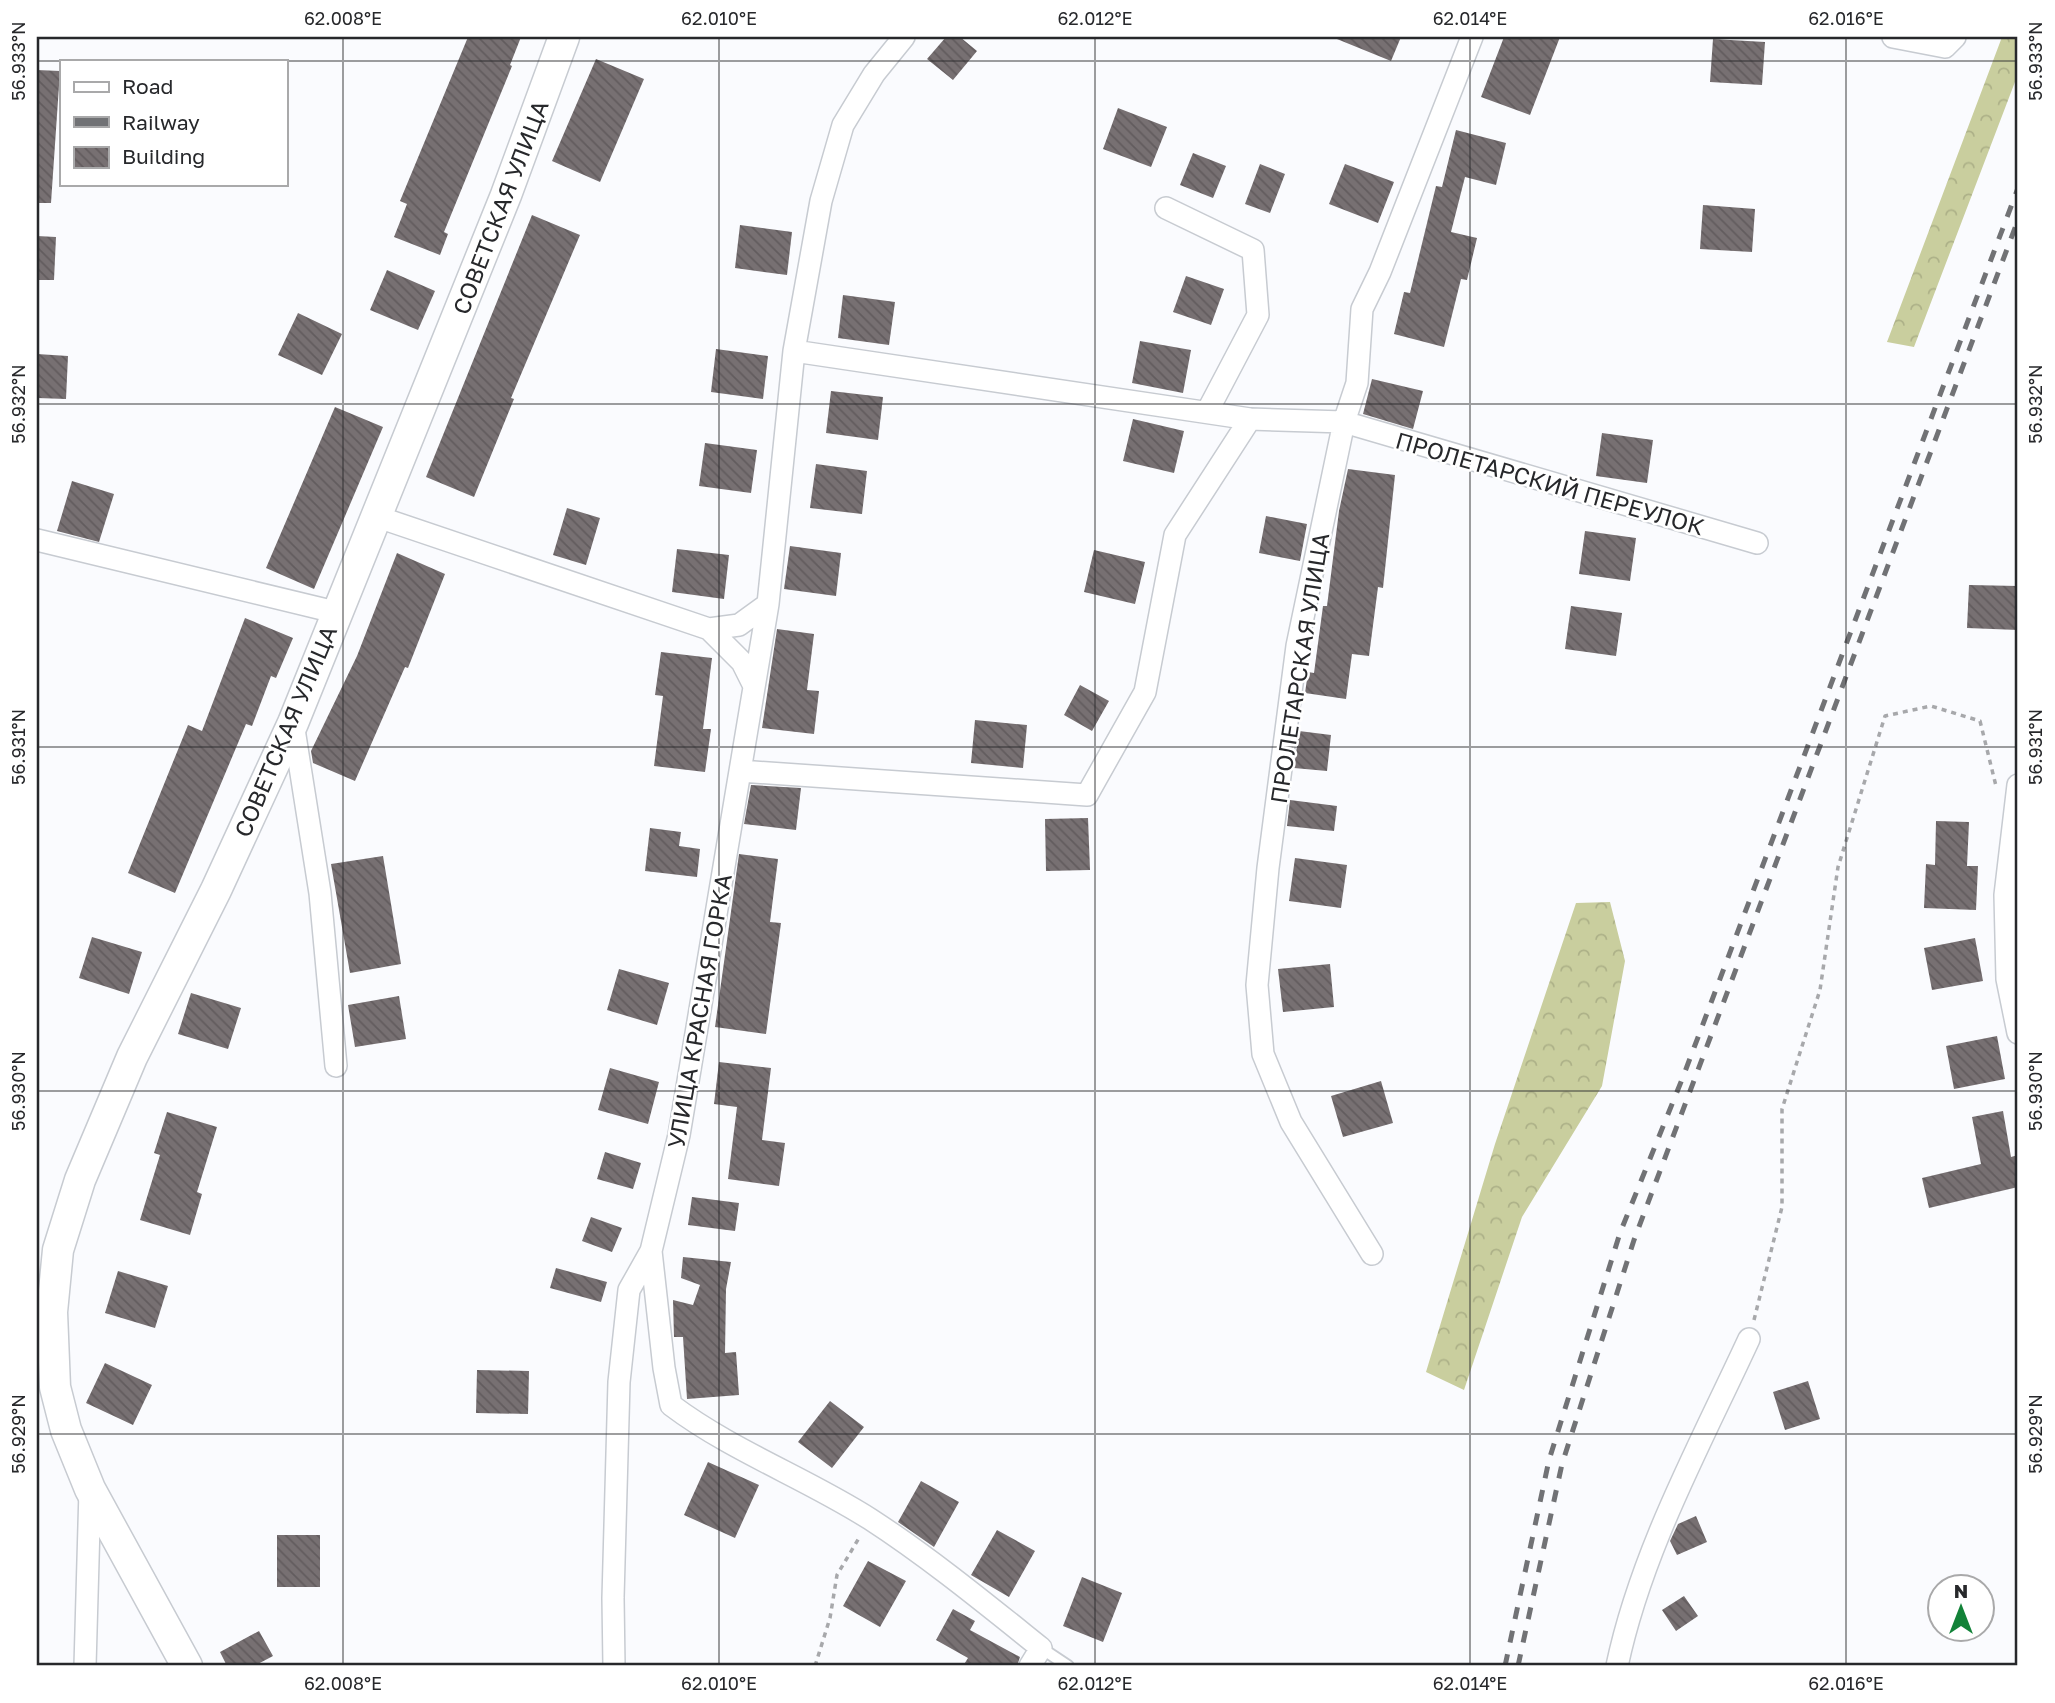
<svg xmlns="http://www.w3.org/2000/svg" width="2055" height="1703" font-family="'Golos Text',sans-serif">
<defs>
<pattern id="forest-crowns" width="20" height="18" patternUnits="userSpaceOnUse" patternTransform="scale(1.75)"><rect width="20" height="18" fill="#c9ce9e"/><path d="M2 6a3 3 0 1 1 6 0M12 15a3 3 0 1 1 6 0" fill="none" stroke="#adb188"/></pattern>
<pattern id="building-back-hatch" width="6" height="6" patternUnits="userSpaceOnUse" patternTransform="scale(1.75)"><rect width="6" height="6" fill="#777072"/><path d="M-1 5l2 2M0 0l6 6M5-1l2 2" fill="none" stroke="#625c5e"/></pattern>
</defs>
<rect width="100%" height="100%" fill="#fafbfe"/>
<!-- forest -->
<path fill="url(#forest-crowns)" d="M2002,37H2018V74L1914,347L1887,342Z
M1610,902L1625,961L1602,1086L1522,1217L1464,1390L1426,1372L1495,1144L1576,903Z"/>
<!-- building -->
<path fill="url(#building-back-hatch)" d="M468,37H521L510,65L512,66L444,232L448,234L440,255L394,237L407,204L400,201Z
M946,37H960L977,51L953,80L927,59Z
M1332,37H1401L1391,61Z
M1504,37H1560L1530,115L1481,97Z
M1713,39L1765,42L1762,85L1710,82Z
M596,59L644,79L600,182L552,161Z
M37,70L60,71L51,203H37Z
M1118,108L1167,127L1151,167L1103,149Z
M1456,130L1506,143L1496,185L1465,177L1451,232L1477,238L1467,280L1461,279L1444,347L1394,334L1404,292L1410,293L1436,186L1442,187Z
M1193,153L1226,166L1213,198L1180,185Z
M1260,164L1285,174L1270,213L1245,204Z
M1345,164L1394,182L1378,223L1329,204Z
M1703,205L1755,209L1752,252L1700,249Z
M532,215L580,235L511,398L514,399L474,497L426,477Z
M740,225L792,232L787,275L735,268Z
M37,236L56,237L54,280H37Z
M387,270L435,291L418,330L370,310Z
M1186,276L1224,289L1211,325L1173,312Z
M843,295L895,302L889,345L838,338Z
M298,313L342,334L322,375L278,355Z
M1140,341L1191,350L1183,393L1132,383Z
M716,349L768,356L763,399L711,392Z
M37,354L68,356L66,399L37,398Z
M1372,379L1423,391L1413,429L1363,414Z
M831,391L883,397L878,440L826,433Z
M335,407L383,427L314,589L266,568Z
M1133,419L1184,431L1174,473L1123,461Z
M1602,433L1653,440L1647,483L1596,476Z
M705,443L757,450L751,493L699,486Z
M816,464L867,471L862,514L810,508Z
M1348,469L1395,475L1383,588L1378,587L1369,656L1352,654L1346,699L1305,693L1308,672L1314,673L1323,606H1327L1339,511Z
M72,481L114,494L99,542L57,531Z
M567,508L600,518L586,565L553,555Z
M1266,516L1307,524L1300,561L1259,553Z
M1585,531L1636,538L1630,581L1579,574Z
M790,546L841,553L836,596L784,589Z
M677,549L729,555L724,599L672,592Z
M1094,550L1145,562L1135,604L1084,592Z
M397,553L445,574L408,668L405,667L355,781L313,763L311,751L357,656Z
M1969,585L2018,586V630L1967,628Z
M1571,606L1622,613L1616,656L1565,649Z
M245,618L293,638L276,678L271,676L252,726L246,724L175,893L128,873L188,725L202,731Z
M777,629L814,634L807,690L819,691L814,734L762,728Z
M661,652L712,658L703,729H711L705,772L654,766L663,696L655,695Z
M1080,685L1109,701L1092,731L1064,715Z
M975,720L1027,725L1023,768L971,763Z
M1299,731L1331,735L1327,771L1294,768Z
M751,785L801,788L796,830L744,824Z
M1290,800L1337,806L1334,831L1287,826Z
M1088,818L1090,870L1046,871L1045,819Z
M1936,821L1969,822L1967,866H1978L1976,910L1924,908L1926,864L1935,865Z
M650,828L681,832L679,846L700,849L697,877L645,871Z
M739,854L778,859L770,922L781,923L766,1034L715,1027Z
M383,856L401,964L350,973L331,864Z
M1295,858L1347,865L1341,908L1289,901Z
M92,937L142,952L129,994L79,978Z
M1975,938L1983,981L1932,990L1924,948Z
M1330,964L1334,1007L1283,1012L1278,969Z
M619,969L669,983L657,1025L607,1010Z
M191,993L241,1008L228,1049L178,1034Z
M399,996L406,1039L355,1047L348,1005Z
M1997,1036L2005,1079L1954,1089L1946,1046Z
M719,1062L771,1068L762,1140L785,1143L779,1186L728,1179L737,1107L714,1104Z
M610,1068L659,1082L648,1124L598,1110Z
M1381,1081L1393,1123L1343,1137L1331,1096Z
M2003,1111L2011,1157L2018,1155V1187L1929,1208L1922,1178L1981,1164L1972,1117Z
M167,1112L217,1127L197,1192L202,1194L190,1235L140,1220L160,1155L154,1153Z
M605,1152L641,1163L633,1189L597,1179Z
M692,1197L739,1203L735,1231L688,1225Z
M591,1217L622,1228L612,1252L582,1241Z
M683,1257L731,1262L726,1289L725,1353L736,1352L739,1395L687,1399L683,1337H674L673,1300L693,1305L700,1285L681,1278Z
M556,1268L607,1282L601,1302L550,1288Z
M118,1271L168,1286L155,1328L105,1313Z
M105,1363L152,1385L133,1425L86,1403Z
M477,1370L529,1371L528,1414L476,1413Z
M1808,1381L1820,1419L1785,1430L1773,1392Z
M830,1401L864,1427L832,1468L798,1442Z
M708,1462L759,1485L735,1538L684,1515Z
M921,1481L959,1502L934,1547L898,1522Z
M1696,1516L1707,1542L1677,1555L1670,1541L1678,1524Z
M997,1530L1035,1551L1009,1597L971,1575Z
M277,1535H320V1587H277Z
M868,1561L906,1581L880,1627L843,1606Z
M1082,1577L1122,1593L1103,1642L1063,1626Z
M1684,1596L1698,1616L1676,1631L1662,1610Z
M953,1609L975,1621L970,1630L1020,1657L1017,1666H963L968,1658L936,1640Z
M259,1631L273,1656L254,1666H227L220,1652Z"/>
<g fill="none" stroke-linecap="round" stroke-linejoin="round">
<defs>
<path id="lane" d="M1041,1648L1068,1666"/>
<path id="street" d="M1893,37L1945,47L1955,37
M1166,208L1253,250L1258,315L1207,412
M794,351L1250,419L1344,422L1757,543
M378,517L709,629L739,625L768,604
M37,540L335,612
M709,629L742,662L754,686
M293,723L320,893L336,1066
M740,771L1087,795L1145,692L1175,535L1250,419
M2018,785L2005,895L2007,979L2018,1033
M651,1251L664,1368L671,1405C732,1451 806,1478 870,1519C930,1558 986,1604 1041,1648L1030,1666
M1372,1254L1291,1122L1263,1054L1257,985L1268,868L1297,646L1344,422L1357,383L1362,309L1380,272L1472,37
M85,1666L90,1490
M614,1666L613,1598L619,1382L629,1290L651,1251L679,1135L768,604L794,351L821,201L843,125L874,74L904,37
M1617,1666C1641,1552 1700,1445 1749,1339"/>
<path id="secondary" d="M187,1666L90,1489L66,1430L55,1387L52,1312L58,1250L80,1180L132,1057L216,890L293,723L506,195L564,37"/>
</defs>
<!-- lane casing -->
<use href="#lane" stroke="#c7cbd1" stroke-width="14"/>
<!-- street casing -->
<use href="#street" stroke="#c7cbd1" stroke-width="24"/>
<!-- secondary casing -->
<use href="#secondary" stroke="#c7cbd1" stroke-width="33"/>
<!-- path -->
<path stroke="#a7a8ab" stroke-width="3.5" stroke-dasharray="5 5" stroke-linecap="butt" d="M1754,1320L1782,1207V1109L1820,990L1838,867L1885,716L1931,706L1980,721L1996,786
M815,1666L830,1618L837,1575L859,1538"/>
<!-- lane -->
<use href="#lane" stroke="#fff" stroke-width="10"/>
<!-- street -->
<use href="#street" stroke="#fff" stroke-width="21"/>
<!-- secondary -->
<use href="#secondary" stroke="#fff" stroke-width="30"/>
<!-- rail -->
<path stroke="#717275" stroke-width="5" stroke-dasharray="12 12" stroke-linecap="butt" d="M1505,1666L1549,1460L1620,1233L1683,1077L2018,188
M1518,1666L1562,1464L1634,1240L2018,220"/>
</g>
<!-- ticks -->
<path fill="none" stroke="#27282b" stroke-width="2" stroke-opacity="0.45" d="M343,37V1666M719,37V1666M1095,37V1666M1470,37V1666M1846,37V1666M37,61H2018M37,404H2018M37,747H2018M37,1091H2018M37,1434H2018"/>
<g text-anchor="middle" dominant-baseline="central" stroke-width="5" stroke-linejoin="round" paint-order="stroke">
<!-- street labels -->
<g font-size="23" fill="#27282b" stroke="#fff">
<text transform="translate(500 207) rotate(-69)">СОВЕТСКАЯ УЛИЦА</text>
<text transform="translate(1550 483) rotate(16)">ПРОЛЕТАРСКИЙ ПЕРЕУЛОК</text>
<text transform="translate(1299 668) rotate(-81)">ПРОЛЕТАРСКАЯ УЛИЦА</text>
<text transform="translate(285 731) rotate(-67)">СОВЕТСКАЯ УЛИЦА</text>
<text transform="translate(699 1011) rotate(-80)">УЛИЦА КРАСНАЯ ГОРКА</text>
</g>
</g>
<!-- border -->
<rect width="2055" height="1703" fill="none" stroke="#ffffff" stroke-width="77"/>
<!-- legend -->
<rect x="60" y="60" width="228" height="126" fill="#ffffff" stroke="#a9a9aa" stroke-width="2"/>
<rect x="74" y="82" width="35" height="10" fill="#ffffff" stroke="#a9a9aa" stroke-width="2"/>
<text x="122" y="94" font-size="21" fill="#27282b">Road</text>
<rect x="74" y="117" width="35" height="10" fill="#717275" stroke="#a9a9aa" stroke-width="2"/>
<text x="122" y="130" font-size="21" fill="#27282b">Railway</text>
<rect x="74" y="147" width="35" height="21" fill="url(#building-back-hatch)" stroke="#a9a9aa" stroke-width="2"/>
<text x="122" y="164" font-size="21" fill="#27282b">Building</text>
<!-- north arrow -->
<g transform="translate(1961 1608)"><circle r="33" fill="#ffffff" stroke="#a9a9aa" stroke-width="2"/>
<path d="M0-5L12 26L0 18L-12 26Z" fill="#128238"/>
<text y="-10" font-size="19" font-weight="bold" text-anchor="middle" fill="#27282b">N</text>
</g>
<rect x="38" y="38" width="1978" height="1626" fill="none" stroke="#27282b" stroke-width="2.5"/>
<g font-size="18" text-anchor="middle" fill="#27282b">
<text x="343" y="25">62.008°E</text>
<text x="719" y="25">62.010°E</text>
<text x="1095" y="25">62.012°E</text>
<text x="1470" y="25">62.014°E</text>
<text x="1846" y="25">62.016°E</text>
<text transform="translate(19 61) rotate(-90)" y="6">56.933°N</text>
<text transform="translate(2036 61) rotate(-90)" y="6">56.933°N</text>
<text transform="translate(19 404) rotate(-90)" y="6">56.932°N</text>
<text transform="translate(2036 404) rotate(-90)" y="6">56.932°N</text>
<text transform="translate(19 747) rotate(-90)" y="6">56.931°N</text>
<text transform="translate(2036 747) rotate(-90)" y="6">56.931°N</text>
<text transform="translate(19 1091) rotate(-90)" y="6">56.930°N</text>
<text transform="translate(2036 1091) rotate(-90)" y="6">56.930°N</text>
<text transform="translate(19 1434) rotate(-90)" y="6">56.929°N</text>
<text transform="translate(2036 1434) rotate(-90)" y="6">56.929°N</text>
<text x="343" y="1690">62.008°E</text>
<text x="719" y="1690">62.010°E</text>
<text x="1095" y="1690">62.012°E</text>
<text x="1470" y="1690">62.014°E</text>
<text x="1846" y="1690">62.016°E</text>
</g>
</svg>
